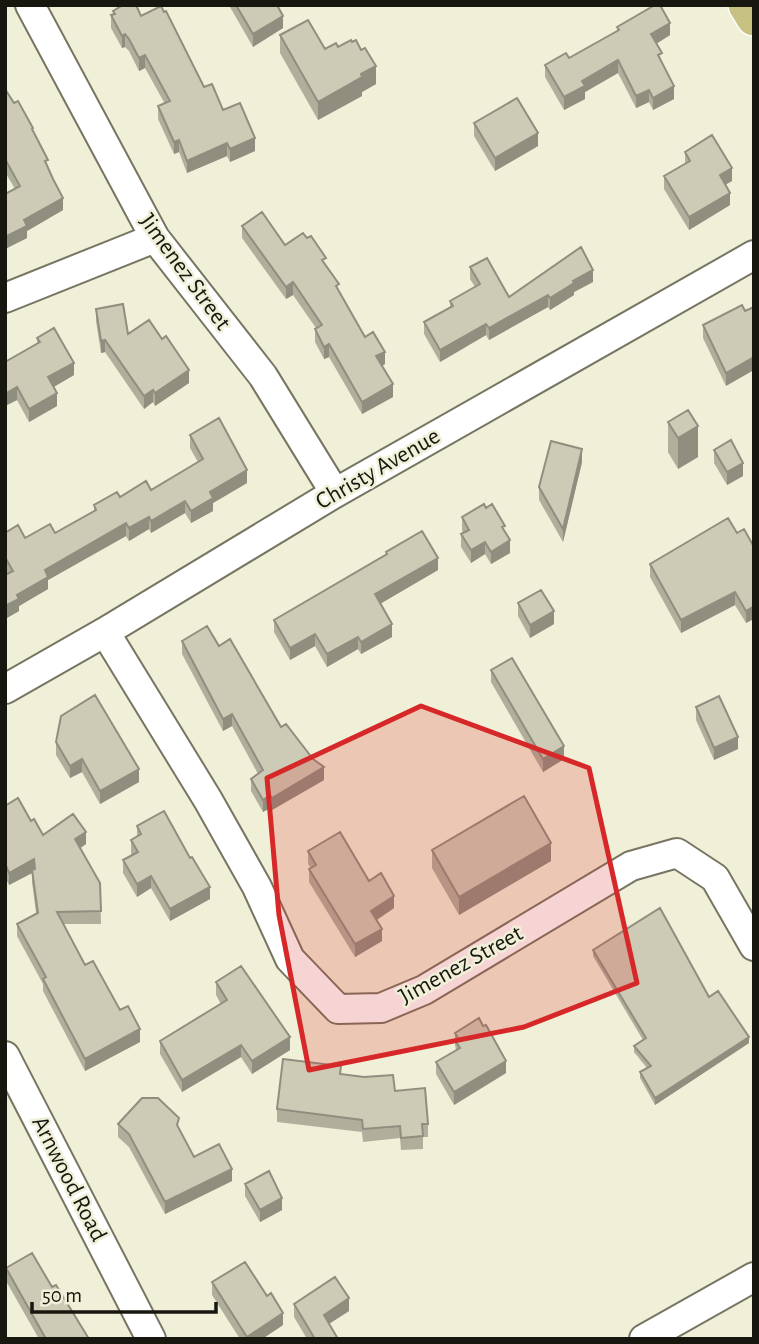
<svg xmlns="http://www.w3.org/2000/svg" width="759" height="1344" font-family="'Alegreya Sans',sans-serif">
<rect width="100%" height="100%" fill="#f0efd8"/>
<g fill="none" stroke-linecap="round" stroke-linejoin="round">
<defs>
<path id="minor" d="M30,5L155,238L263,376L335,493
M5,298L155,238
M105,632L208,800L257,887L290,959L338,1009L381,1008L424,990L631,866L677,853L715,878L754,946
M5,689L105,632L335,493L754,255
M5,1056L151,1339
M644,1339L754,1277"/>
<path id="major" d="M746,5L754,18"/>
</defs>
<!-- minor casing -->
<use href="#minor" stroke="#777561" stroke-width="32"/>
<!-- major casing -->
<use href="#major" stroke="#fff" stroke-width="38"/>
<!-- minor -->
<use href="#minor" stroke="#fff" stroke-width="28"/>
<!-- major -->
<use href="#major" stroke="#c8c282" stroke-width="35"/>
</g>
<!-- wall -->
<path fill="#b0af9c" d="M230,5H277L283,28L253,47L230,7Z
M113,11L141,16L204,87L255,151L230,162L227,156L187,173L179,152L174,154L158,119V106L165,104L145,68L139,71L129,51L125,47L122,48L111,28V15H113Z
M617,27L670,35L656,44L674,99L653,110L649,102L636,108L618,73L585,92V99L564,110L545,77V65L569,58L617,31Z
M280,35L325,49L338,47L376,84L362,92V96L318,120L280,53Z
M5,89L14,103L33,132L48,168L63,210L27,231V238L5,249V194L15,189L5,172Z
M474,123L538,146L495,171L474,136Z
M685,152L732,181L725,184L730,205L689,230L664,189V176L685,164Z
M242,226L326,265L339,291L365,337L385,364L382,366L393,397L362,414L329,357L324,359L315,342V329L316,328L293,295L286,299L242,238Z
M470,267L509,297L593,282L574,292V295L550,310L548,307L489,340L486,335L440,362L424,334V322L450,307V301L475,287L470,279Z
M96,309L128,334L162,339L189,383L155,406L153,402L144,409L105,352L101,353L96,321Z
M745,311L726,386L703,338V325Z
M37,338L74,375L54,387L57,406L29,422L17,400L5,406V362L37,344Z
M668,422L698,457L678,469L668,452Z
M190,435L247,483L213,503V511L191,523L185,513L151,533L149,529L129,541L126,536L48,580V589L19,606V611L5,619V575L8,574L5,569V533L25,538L55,533L94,512V505L120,497L151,490L198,462L190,448Z
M714,450L743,476L727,485L714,463Z
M582,462L563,542L539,500V487Z
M462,517L505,532L510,553L491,564L485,554L471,563L461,547V534L463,533L462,530Z
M737,533L754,547L746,623L735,605L681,633L650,577V564Z
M386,552L438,570L380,603L392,637L361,654L358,649L327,667L315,646L290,660L274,632V620L386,555Z
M518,603L554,624L530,638L518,616Z
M182,641L219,646L281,727L324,780L272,810L270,808L263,812L251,791V779L258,774L232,726L223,731L182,654Z
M491,670L564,759L543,772L491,682Z
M696,707L738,749L714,760L696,720Z
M56,742L139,782L100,804L82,772L70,778L56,755Z
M5,806L31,821L43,835L86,844L80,848L100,883L101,924H64L85,965L120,1010L140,1042L85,1071L43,991V984L17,936V924L36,913L32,882V873L9,885L7,881Z
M137,826L210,899L170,921L151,888L137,897L123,873V860L132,855L131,853V840L137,836Z
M432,850L551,861L459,915L432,868Z
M308,851L369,881L394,908L376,920L382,941L355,957L309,882V869L311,868L308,864Z
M593,950L709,997L749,1043L655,1105L640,1078V1072L647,1068L634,1052V1046L643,1040L593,956Z
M216,982L290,1050L252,1074L241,1057L182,1092L160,1054V1041L221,1004L216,995Z
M455,1033L506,1073L454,1105L436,1074V1062L456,1050L455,1045Z
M341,1074L395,1091L428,1124V1137H423V1149L401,1150L400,1138L363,1142L362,1132L277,1122V1109Z
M118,1124L179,1128L194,1157L232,1181L165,1214L129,1147L118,1137Z
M245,1184L282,1210L260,1222L245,1196Z
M6,1268L89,1339H39L6,1281Z
M212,1282L283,1325L262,1339H240L212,1295Z
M294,1304L349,1311L329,1324L338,1339H307L294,1317Z"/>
<!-- shaded-wall -->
<path fill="#908e7f" d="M283,16V28L253,47V34Z
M670,23V35L651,47V34Z
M125,34V47L122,48V36Z
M145,55V68L139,71V58Z
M618,60V73L585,92V99L564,110V97L582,81Z
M376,66V84L362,92V96L318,120V102L361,74Z
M674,86V99L653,110V98Z
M649,90V102L636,108V96Z
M538,133V146L495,171V158Z
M255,138V151L230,162V149Z
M179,140V152L174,154V142Z
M227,143V156L187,173V161Z
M732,168V181L720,188V175Z
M730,193V205L689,230V217Z
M63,198V210L27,231V238L5,249V237L24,220Z
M593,270V282L574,292V295L550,310V298L573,281Z
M293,282V295L286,299V287Z
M548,295V307L489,340V328Z
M486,324V335L440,362V350Z
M105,340V352L101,353V341Z
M329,344V357L324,359V347Z
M385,352V364L376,369V356Z
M754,357V370L726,386V373Z
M74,363V375L48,390V377Z
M189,370V383L155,406V393Z
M393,384V397L362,414V402Z
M17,387V400L5,406V394Z
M153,390V402L144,409V396Z
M57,393V406L29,422V409Z
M698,426V457L678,469V438Z
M582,449V462L563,542V529Z
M743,463V476L727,485V472Z
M247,470V483L213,503V511L191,523V511L210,492Z
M185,501V513L151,533V521Z
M149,517V529L129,541V528Z
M126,523V536L48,580V589L19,606V611L5,619V606L45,570Z
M510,540V553L491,564V552Z
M485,542V554L471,563V550Z
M438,558V570L375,607V594Z
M735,592V605L681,633V620Z
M754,606V619L746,623V611Z
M554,611V624L530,638V625Z
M392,624V637L361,654V642Z
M315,634V646L290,660V648Z
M358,637V649L327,667V654Z
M232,714V726L223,731V719Z
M738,737V749L714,760V748Z
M564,746V759L543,772V759Z
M82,759V772L70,778V766Z
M324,767V780L272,810V798Z
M139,769V782L100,804V791Z
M270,795V808L263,812V800Z
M86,832V844L75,852V839Z
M551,843V861L459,915V897Z
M34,859V872L9,885V873Z
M7,868V881L5,882V869Z
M151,876V888L137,897V884Z
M210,887V899L170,921V909Z
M394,896V908L371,924V911Z
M382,929V941L355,957V944Z
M140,1029V1042L85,1071V1059Z
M290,1037V1050L252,1074V1061Z
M749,1037V1043L655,1105V1098Z
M241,1045V1057L182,1092V1080Z
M506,1061V1073L454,1105V1092Z
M232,1169V1181L165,1214V1202Z
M282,1198V1210L260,1222V1210Z
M349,1298V1311L324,1327V1315Z
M283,1313V1325L262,1339H247V1337Z"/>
<!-- building -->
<path fill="#cdcbb5" stroke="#908e7f" stroke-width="2" d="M123,5H136L141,16L161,6L164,12L166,11L204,87L212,84L223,110L240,103L255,138L230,149L227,143L187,161L179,140L174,142L158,106L170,101L145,55L139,58L129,39L125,34L122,36L111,15L115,14L113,11Z
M236,5H277L283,16L253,34Z
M655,5H660L670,23L651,34L662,53L658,55L674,86L653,98L649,90L636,96L618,60L582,81L585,86L564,97L545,65L566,53L569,58L619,30L617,27Z
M308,20L325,49L336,43L338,47L351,40L352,42L356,40L361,50L365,48L376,66L361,74L362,77L318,102L280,35Z
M5,89L14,103L18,101L33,128L32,129L48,160L45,161L53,179L63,198L24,220L27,226L5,237V194L20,186L5,159Z
M517,98L538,133L495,158L474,123Z
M712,135L732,168L720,175L730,193L689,217L664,176L690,161L685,152Z
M262,212L285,245L303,233L307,238L311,236L326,258L322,260L339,284L336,286L365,337L373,332L385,352L376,356L393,384L362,402L329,344L324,347L315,329L322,325L293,282L286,287L242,226Z
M581,247L593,270L573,281L574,283L550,298L548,295L489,328L486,324L440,350L424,322L453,306L450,301L480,284L470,267L487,258L509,297Z
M123,304L128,334L149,320L162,339L166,336L189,370L155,393L153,390L144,396L105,340L101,341L96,309Z
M742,305L745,311L754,307V357L726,373L703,325Z
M54,328L74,363L48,377L57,393L29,409L17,387L5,394V362L40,342L37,338Z
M688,410L698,426L678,438L668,422Z
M219,418L247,470L210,492L213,498L191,511L185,501L151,521L149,517L129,528L126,523L45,570L48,577L17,595L19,599L5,606V575L13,571L5,557V533L18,525L25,538L50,524L55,533L96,510L94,505L117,492L120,497L146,481L151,490L203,459L190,435Z
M731,440L743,463L727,472L714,450Z
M551,441L582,449L563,529L539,487Z
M484,504L486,508L492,504L505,526L502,527L510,540L491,552L485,542L471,550L461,534L469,530L462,517Z
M728,518L737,533L744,529L754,547V606L746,611L735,592L681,620L650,564Z
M422,531L438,558L375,594L392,624L361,642L358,637L327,654L315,634L290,648L274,620L387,554L386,552Z
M541,590L554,611L530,625L518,603Z
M207,626L219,646L230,639L281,727L286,724L313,759L324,767L272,798L270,795L263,800L251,779L263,770L232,714L223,719L182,641Z
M512,658L564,746L543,759L491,670Z
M95,695L139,769L100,791L82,759L70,766L56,742L61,716Z
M719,696L738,737L714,748L696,707Z
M524,796L551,843L459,897L432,850Z
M18,798L31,821L34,819L43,835L73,814L86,832L75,839L100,883L101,911L57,912L85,965L93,961L120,1010L128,1006L140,1029L85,1059L43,979L46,977L17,924L38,913L32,870L35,869L34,859L9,873L7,868L5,869V806Z
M164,811L190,858L192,857L210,887L170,909L151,876L137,884L123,860L138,852L131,840L141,834L137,826Z
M340,832L369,881L381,873L394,896L371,911L382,929L355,944L309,869L316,865L308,851Z
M660,908L709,997L718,991L749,1037L655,1098L640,1072L651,1066L634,1046L646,1038L593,950Z
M241,966L290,1037L252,1061L241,1045L182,1080L160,1041L227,1000L216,982Z
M479,1018L483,1026L486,1025L506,1061L454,1092L436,1062L460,1048L456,1042L459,1040L455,1033Z
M283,1059L341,1066L340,1074L364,1077L393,1075L395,1091L425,1088L428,1124H422L423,1136L401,1138L400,1126L363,1129L362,1120L277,1109Z
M142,1098H158L179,1118L177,1125L194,1157L219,1144L232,1169L165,1202L129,1134L118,1124Z
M269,1171L282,1198L260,1210L245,1184Z
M32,1253L52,1287L56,1285L89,1339H46L6,1268Z
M245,1262L267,1296L271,1293L283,1313L247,1337L212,1282Z
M335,1277L349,1298L324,1315L338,1339H315L294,1304Z"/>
<!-- marked area -->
<path fill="#d62828" fill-opacity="0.2" stroke="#d62828" stroke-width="5" stroke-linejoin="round" d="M421,706L589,768L637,983L524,1027L309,1070L279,915L267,778Z"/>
<g text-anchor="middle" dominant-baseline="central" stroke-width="5" stroke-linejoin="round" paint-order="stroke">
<!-- street labels -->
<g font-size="24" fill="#18170f" stroke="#f0efd8">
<text transform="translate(185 272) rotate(54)">Jimenez Street</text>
<text transform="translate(378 469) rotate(-30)">Christy Avenue</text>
<text transform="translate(461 965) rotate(-29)">Jimenez Street</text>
<text transform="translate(69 1179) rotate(63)">Arnwood Road</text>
</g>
</g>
<!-- border -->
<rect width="759" height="1344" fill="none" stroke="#18170f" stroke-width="14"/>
<!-- scale -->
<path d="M32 1302v10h184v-10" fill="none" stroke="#18170f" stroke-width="3.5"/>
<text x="42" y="1302" font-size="21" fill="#18170f" stroke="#f0efd8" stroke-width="5" paint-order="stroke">50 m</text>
</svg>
